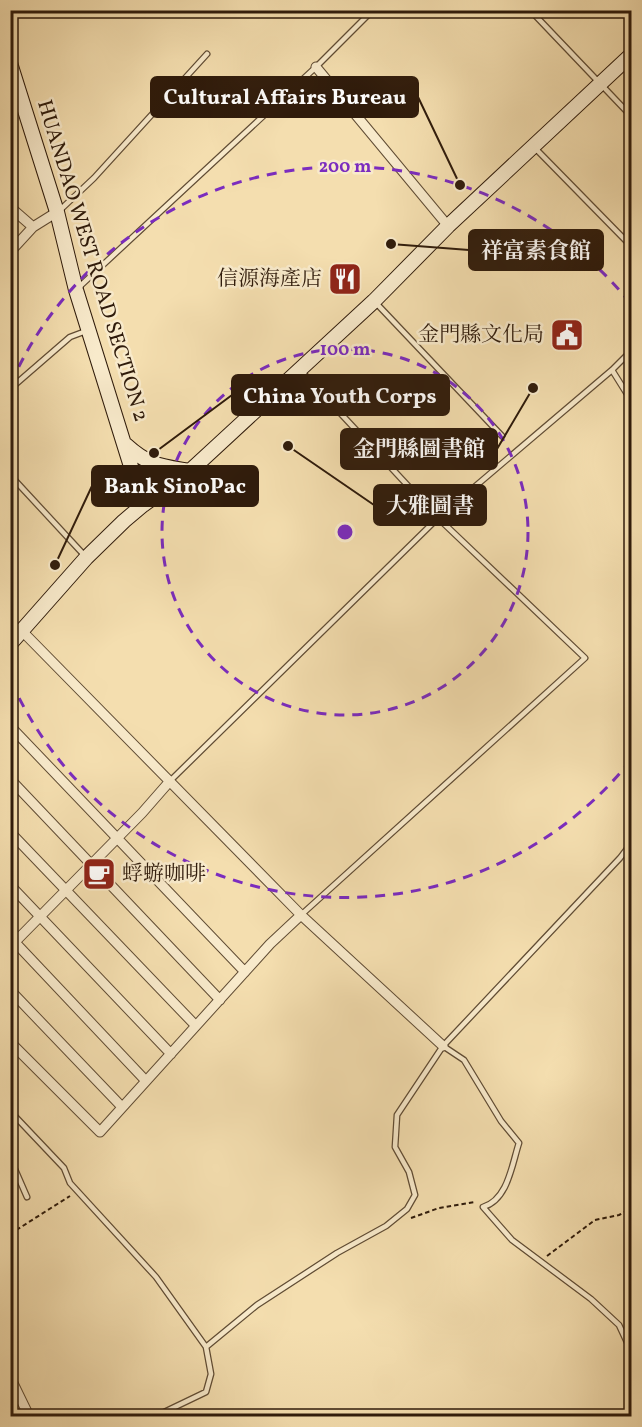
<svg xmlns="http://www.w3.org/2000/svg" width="642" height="1427" font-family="Vollkorn,'Noto Serif TC',serif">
<rect width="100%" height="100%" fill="#f4deaf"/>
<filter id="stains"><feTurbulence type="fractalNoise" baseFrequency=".00333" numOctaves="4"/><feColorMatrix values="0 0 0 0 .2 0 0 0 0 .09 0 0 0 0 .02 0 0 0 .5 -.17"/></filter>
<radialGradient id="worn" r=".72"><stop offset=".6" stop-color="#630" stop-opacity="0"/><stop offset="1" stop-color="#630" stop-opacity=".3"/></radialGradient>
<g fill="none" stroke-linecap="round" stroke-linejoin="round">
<defs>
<path id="lane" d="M530,10L632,117
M534,147L632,247
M59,211L94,178L207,54
M78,288L316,67L373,10
M376,303L502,436
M612,370L632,402
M10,389L70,337L86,331
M10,475L85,556
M10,619L21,630
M170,781L438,518L612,370L632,350
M301,915L585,658L438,518L302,372
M443,1046L464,1060L501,1121L519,1143C512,1164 508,1200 483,1207L512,1240L591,1299L619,1325L632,1353
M10,1111L64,1168L70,1183L156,1277L206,1347L211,1374L206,1392L156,1416
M10,1158L27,1197
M206,1347L257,1305L337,1253L386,1226L407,1209L415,1195L409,1172L395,1147L397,1115L443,1046L620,858L632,842"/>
<path id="street" d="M316,67L448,226
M10,207L33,227
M10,252L33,227L57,212
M22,631L301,915L443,1046
M10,726L245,972
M10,779L220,1000
M10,832L196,1026
M10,885L171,1054
M10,937L146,1081
M10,947L142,813L170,781
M10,990L122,1107
M10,1042L100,1132L270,944L301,915
M10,1377L29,1416"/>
<path id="secondary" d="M10,63L57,212L76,290L143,505
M126,445C149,466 161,466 190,471
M10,644L86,558L124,521L143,505L190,471L374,301L448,226L632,54"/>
</defs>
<!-- lane casing -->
<use href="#lane" stroke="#604c34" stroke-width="7"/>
<!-- street casing -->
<use href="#street" stroke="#604c34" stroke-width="11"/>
<!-- secondary casing -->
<use href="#secondary" stroke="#2f1b0b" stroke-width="16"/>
<!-- path -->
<path stroke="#2f1b0b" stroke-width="2" stroke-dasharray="4.5 3" stroke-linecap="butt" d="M411,1218L439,1208L475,1202
M10,1234L70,1196
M547,1256L595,1220L619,1215L632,1208"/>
<!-- lane -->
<use href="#lane" stroke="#f8eacb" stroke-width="4.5"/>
<!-- street -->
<use href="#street" stroke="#f8eacb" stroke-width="9"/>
<!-- secondary -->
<use href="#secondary" stroke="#f8eacb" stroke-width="14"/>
</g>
<!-- distance rings -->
<g fill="none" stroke="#7b2cbf" stroke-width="3" stroke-dasharray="10 8">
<circle cx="345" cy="532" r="183"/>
<path d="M631 760A366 366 0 0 1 11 681M11 383A366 366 0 0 1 631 304"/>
</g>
<!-- icons -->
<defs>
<symbol id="restaurant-square" viewBox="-11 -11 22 22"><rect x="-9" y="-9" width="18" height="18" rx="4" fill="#8f2418" stroke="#f8eacb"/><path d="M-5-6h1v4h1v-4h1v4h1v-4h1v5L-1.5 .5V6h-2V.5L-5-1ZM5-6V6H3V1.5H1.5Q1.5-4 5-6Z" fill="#fff"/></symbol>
<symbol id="civic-square" viewBox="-11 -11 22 22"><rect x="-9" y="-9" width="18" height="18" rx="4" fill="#8f2418" stroke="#f8eacb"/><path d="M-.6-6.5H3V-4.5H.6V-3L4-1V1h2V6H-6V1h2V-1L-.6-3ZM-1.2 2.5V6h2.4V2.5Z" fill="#fff"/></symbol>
<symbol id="cafe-square" viewBox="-11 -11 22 22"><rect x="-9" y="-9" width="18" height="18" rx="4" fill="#8f2418" stroke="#f8eacb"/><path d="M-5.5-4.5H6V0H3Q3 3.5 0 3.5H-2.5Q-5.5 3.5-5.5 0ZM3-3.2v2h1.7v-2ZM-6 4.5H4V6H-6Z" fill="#fff"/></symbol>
</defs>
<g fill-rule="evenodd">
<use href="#restaurant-square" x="326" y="260" width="38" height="38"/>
<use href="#civic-square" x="548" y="316" width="38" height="38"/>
<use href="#cafe-square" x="80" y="855" width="38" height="38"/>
</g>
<g text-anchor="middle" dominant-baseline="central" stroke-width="5" stroke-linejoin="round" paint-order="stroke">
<!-- street labels -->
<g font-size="21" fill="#2f1b0b" stroke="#f8eacb">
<text transform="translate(92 261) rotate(73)">HUANDAO WEST ROAD SECTION 2</text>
</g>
<!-- poi labels -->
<g font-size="21" fill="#2f1b0b" stroke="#f8eacb" text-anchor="end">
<text x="322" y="279">信源海產店</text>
<text x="544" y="335">金門縣文化局</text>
<text x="122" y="874" text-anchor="start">蜉蝣咖啡</text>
</g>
</g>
<circle cx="345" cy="532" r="9" fill="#7b2cbf" stroke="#f8eacb" stroke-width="3"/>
<g font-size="18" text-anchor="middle" font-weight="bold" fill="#7b2cbf" stroke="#f8eacb" stroke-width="5" stroke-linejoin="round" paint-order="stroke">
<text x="345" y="172">200 m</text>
<text x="345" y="355">100 m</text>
</g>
<!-- callouts -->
<path fill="none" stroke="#2f1b0b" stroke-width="2" d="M460 185L418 97M391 244L469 250M154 453L232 395M533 388L497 449M55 565L92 486M288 446L374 505"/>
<g fill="#2f1b0b" stroke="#f8eacb" stroke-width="2">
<circle cx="460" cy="185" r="6"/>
<circle cx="391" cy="244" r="6"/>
<circle cx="154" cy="453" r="6"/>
<circle cx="533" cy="388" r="6"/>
<circle cx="55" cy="565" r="6"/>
<circle cx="288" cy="446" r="6"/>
</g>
<g fill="#2f1b0b" stroke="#2f1b0b" stroke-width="2">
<rect x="151" y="77" width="267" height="40" rx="6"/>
<rect x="469" y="230" width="134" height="40" rx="6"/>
<rect x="232" y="375" width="217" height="40" rx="6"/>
<rect x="341" y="429" width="156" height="40" rx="6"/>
<rect x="92" y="466" width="166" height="40" rx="6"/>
<rect x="374" y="485" width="112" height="40" rx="6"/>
</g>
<g font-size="22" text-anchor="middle" font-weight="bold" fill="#fff">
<text x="285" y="104">Cultural Affairs Bureau</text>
<text x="536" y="258">祥富素食館</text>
<text x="340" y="403">China Youth Corps</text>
<text x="419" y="456">金門縣圖書館</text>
<text x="175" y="493">Bank SinoPac</text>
<text x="430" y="513">大雅圖書</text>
</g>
<!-- margin -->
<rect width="642" height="1427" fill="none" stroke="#f4deaf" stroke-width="36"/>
<rect x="12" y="12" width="618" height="1403" fill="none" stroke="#2f1b0b" stroke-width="3"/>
<rect x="18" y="18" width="606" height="1391" fill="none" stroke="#2f1b0b" stroke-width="1.5"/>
<rect width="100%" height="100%" filter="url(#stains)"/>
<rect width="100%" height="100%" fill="url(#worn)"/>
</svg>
